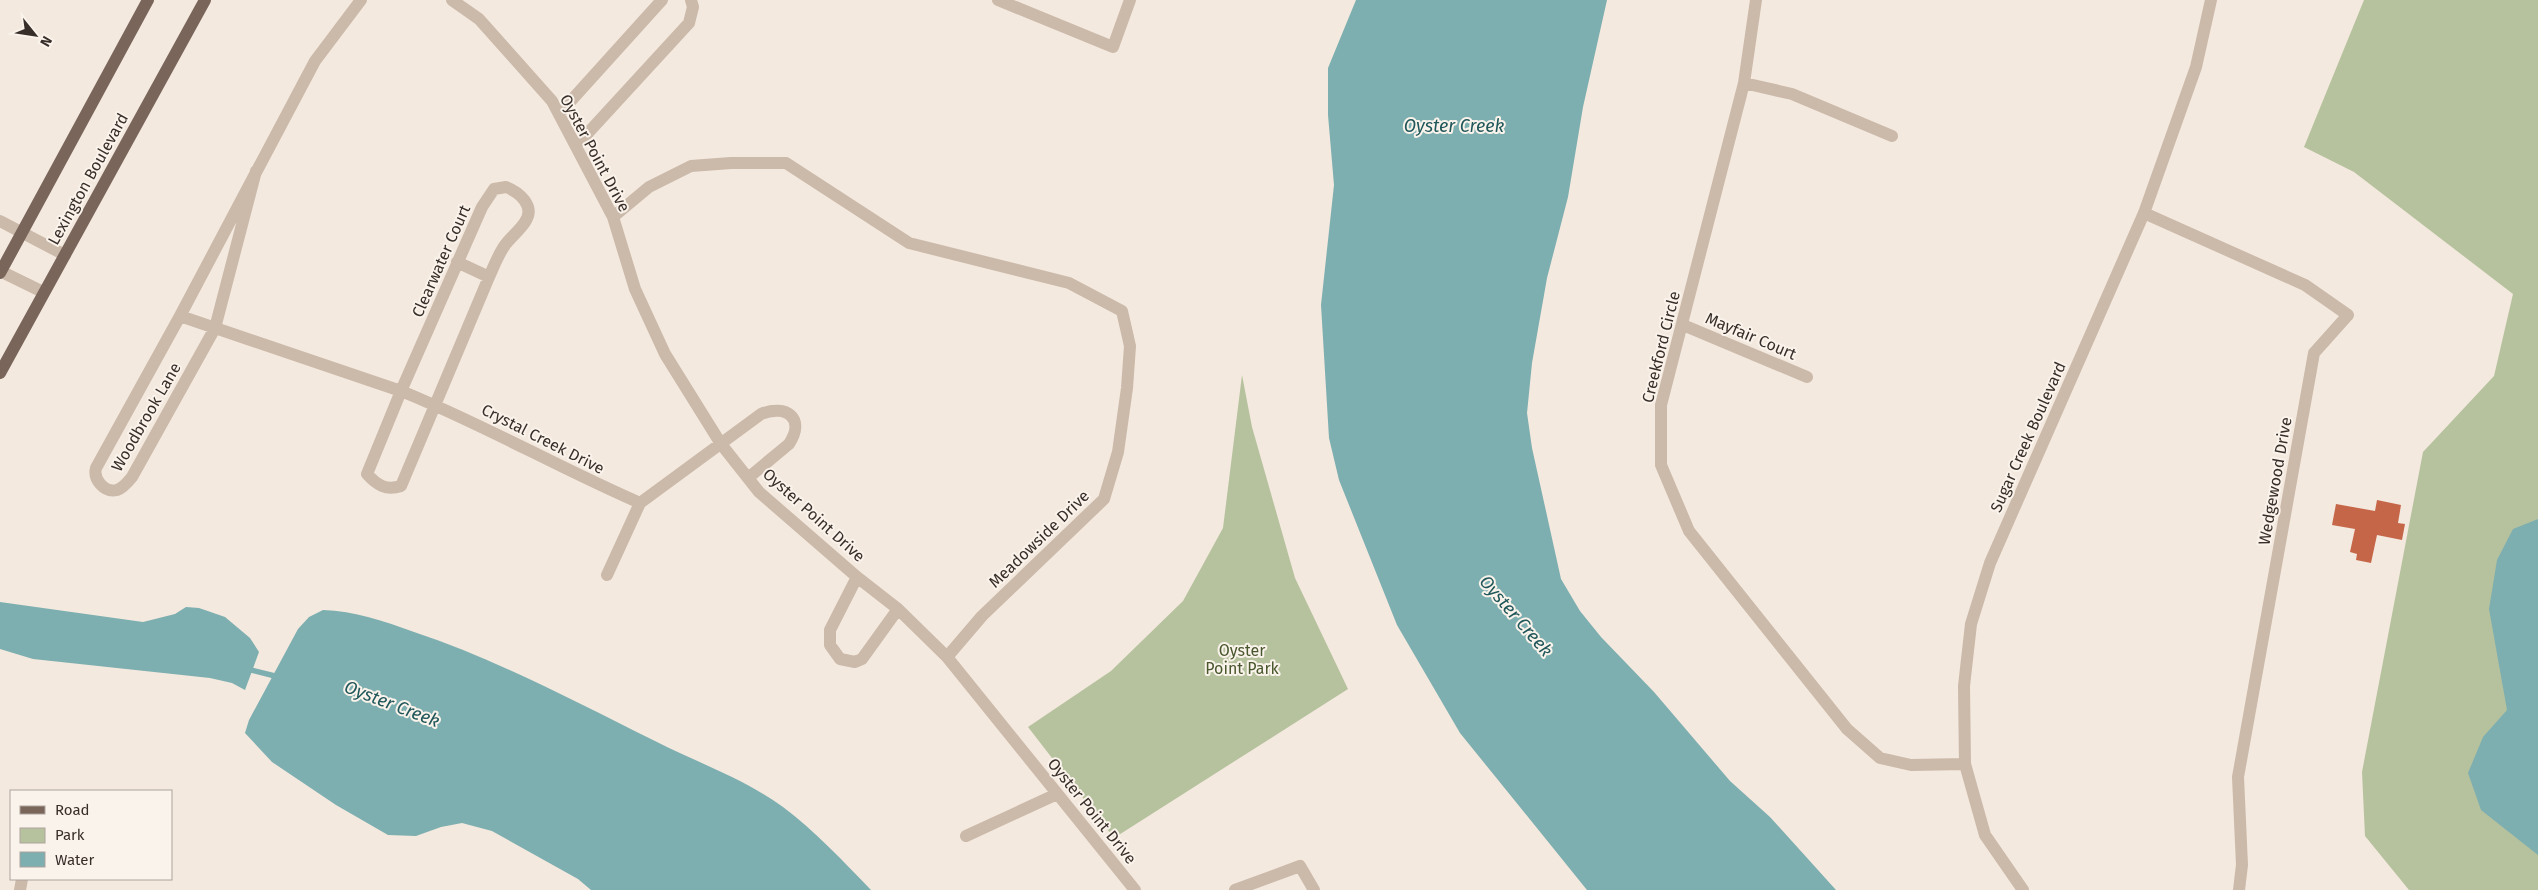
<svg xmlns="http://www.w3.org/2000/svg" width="2538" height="890" font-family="'Fira Sans',sans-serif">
<rect width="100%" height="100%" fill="#f3e9de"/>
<!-- green -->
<path fill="#b6c29e" d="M2364,0H2538V890H2409L2365,836L2362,772L2423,452L2494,376L2513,294L2354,172L2304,147Z
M1242,375L1252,427L1295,578L1348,689L1114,838L1028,727L1111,671L1183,601L1223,528Z"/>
<!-- water -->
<path fill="#7daeb0" d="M1356,0H1607L1583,107L1568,197L1547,278L1532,363L1527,413L1532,448L1561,579L1580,611L1601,637L1654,692L1730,781L1770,817L1836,890H1587L1460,733L1397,625L1339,480L1329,438L1321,305L1334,185L1328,115V68Z
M2538,519V855L2481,810L2468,773L2483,737L2507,710L2489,609L2497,560L2513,529Z
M0,602L143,622L175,614L186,607L199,608L225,617L250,638L259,652L245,690L232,683L210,678L33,659L0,649Z
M323,610C354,611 384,621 414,632C498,660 576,702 655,741C700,764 741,777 783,807C815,831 843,861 871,890H591L578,879L492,831L462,823L441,827L416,836L388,835L336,805L272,762L245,733L249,720L298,629L309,617Z"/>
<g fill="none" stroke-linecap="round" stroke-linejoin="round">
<!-- stream -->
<path stroke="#7daeb0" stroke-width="5.5" d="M247,669L279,677"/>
</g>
<!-- building -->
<path fill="#c66649" d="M2377,500L2401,505L2398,523L2405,524L2402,540L2377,535L2371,563L2356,560L2357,554L2350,552L2355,529L2332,525L2336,504L2375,511Z"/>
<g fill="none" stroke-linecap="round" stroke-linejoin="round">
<!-- minor -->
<path stroke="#cbb9aa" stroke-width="12" d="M452,0L479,19L552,101L613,217L635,289L665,354L721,444L759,492L857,577L898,609L947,657L1135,890
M998,0L1113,47L1130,0
M1756,0L1744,83L1661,405V465L1689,531L1847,729L1880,758L1911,765L1965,764
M1744,83L1792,94L1892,136
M559,114L662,0
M576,146L689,23L693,7L691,0
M256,171L215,328L132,477C128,482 123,488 117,490C104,493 93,479 96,468L180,316L315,61L361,0
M506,187C519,192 536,206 525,222C520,230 511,237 505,245C498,255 494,266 489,277L401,486C386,491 377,485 367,474L401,391L482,207L494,189Z
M2144,213L2305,285L2348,315L2314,353L2238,777L2242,865L2239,890
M613,217L649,187L691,166L731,163H786L909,243L1069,283L1122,311L1130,346L1127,388L1118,452L1104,499L982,616L947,657
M0,221L65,255
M457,262L489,277
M0,271L43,292
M180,316L401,391C483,424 559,468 640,503
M1683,325L1807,377
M607,575L640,503L761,414C786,404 806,418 789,444L748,478
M857,577L830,630V645L840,659L855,662L862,659L898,609
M966,836L1057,794
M20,890L22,879
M1235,890L1300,866L1314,890
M2023,890L1985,835L1965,764L1964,686L1971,624L1990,563L2144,213L2196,67L2211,0"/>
<!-- major -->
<path stroke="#7a655b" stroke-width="12" d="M0,273L148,0
M0,373L205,0"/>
</g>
<g text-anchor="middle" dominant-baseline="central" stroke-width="4" stroke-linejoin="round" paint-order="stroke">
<!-- street labels -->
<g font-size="16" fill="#382e29" stroke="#faf3eb">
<text transform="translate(595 153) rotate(62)">Oyster Point Drive</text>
<text transform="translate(88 179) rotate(-61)">Lexington Boulevard</text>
<text transform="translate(441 261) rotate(-66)">Clearwater Court</text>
<text transform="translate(1751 336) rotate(23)">Mayfair Court</text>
<text transform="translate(1661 347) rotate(-76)">Creekford Circle</text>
<text transform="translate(146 417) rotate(-60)">Woodbrook Lane</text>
<text transform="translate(2028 437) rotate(-66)">Sugar Creek Boulevard</text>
<text transform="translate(543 439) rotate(27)">Crystal Creek Drive</text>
<text transform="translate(2275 481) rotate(-80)">Wedgewood Drive</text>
<text transform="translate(814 515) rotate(42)">Oyster Point Drive</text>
<text transform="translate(1039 539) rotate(-44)">Meadowside Drive</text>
<text transform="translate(1092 811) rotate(51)">Oyster Point Drive</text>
</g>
<!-- park labels -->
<g font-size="16" fill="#48572d" stroke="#faf3eb">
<text x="1242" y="650">Oyster<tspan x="1242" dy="18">Point Park</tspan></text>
</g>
<!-- water labels -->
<g font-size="18" font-style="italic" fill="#1f575a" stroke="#faf3eb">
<text x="1454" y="126">Oyster Creek</text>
<text transform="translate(1516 616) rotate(49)">Oyster Creek</text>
<text transform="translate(392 704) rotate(21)">Oyster Creek</text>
</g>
</g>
<!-- legend -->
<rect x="10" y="790" width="162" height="90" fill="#faf3eb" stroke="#aca49d"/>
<rect x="20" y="806" width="25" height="8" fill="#7a655b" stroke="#aca49d"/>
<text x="55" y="815" font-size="15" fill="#382e29">Road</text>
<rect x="20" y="828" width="25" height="15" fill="#b6c29e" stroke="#aca49d"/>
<text x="55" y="840" font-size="15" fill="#382e29">Park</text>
<rect x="20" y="852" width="25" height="15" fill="#7daeb0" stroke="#aca49d"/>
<text x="55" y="865" font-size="15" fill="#382e29">Water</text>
<!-- north arrow -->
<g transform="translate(35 35) rotate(120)" stroke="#faf3eb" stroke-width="4" paint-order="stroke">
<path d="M0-4L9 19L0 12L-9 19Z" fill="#382e29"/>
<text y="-8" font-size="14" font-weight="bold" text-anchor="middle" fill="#382e29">N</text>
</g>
</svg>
